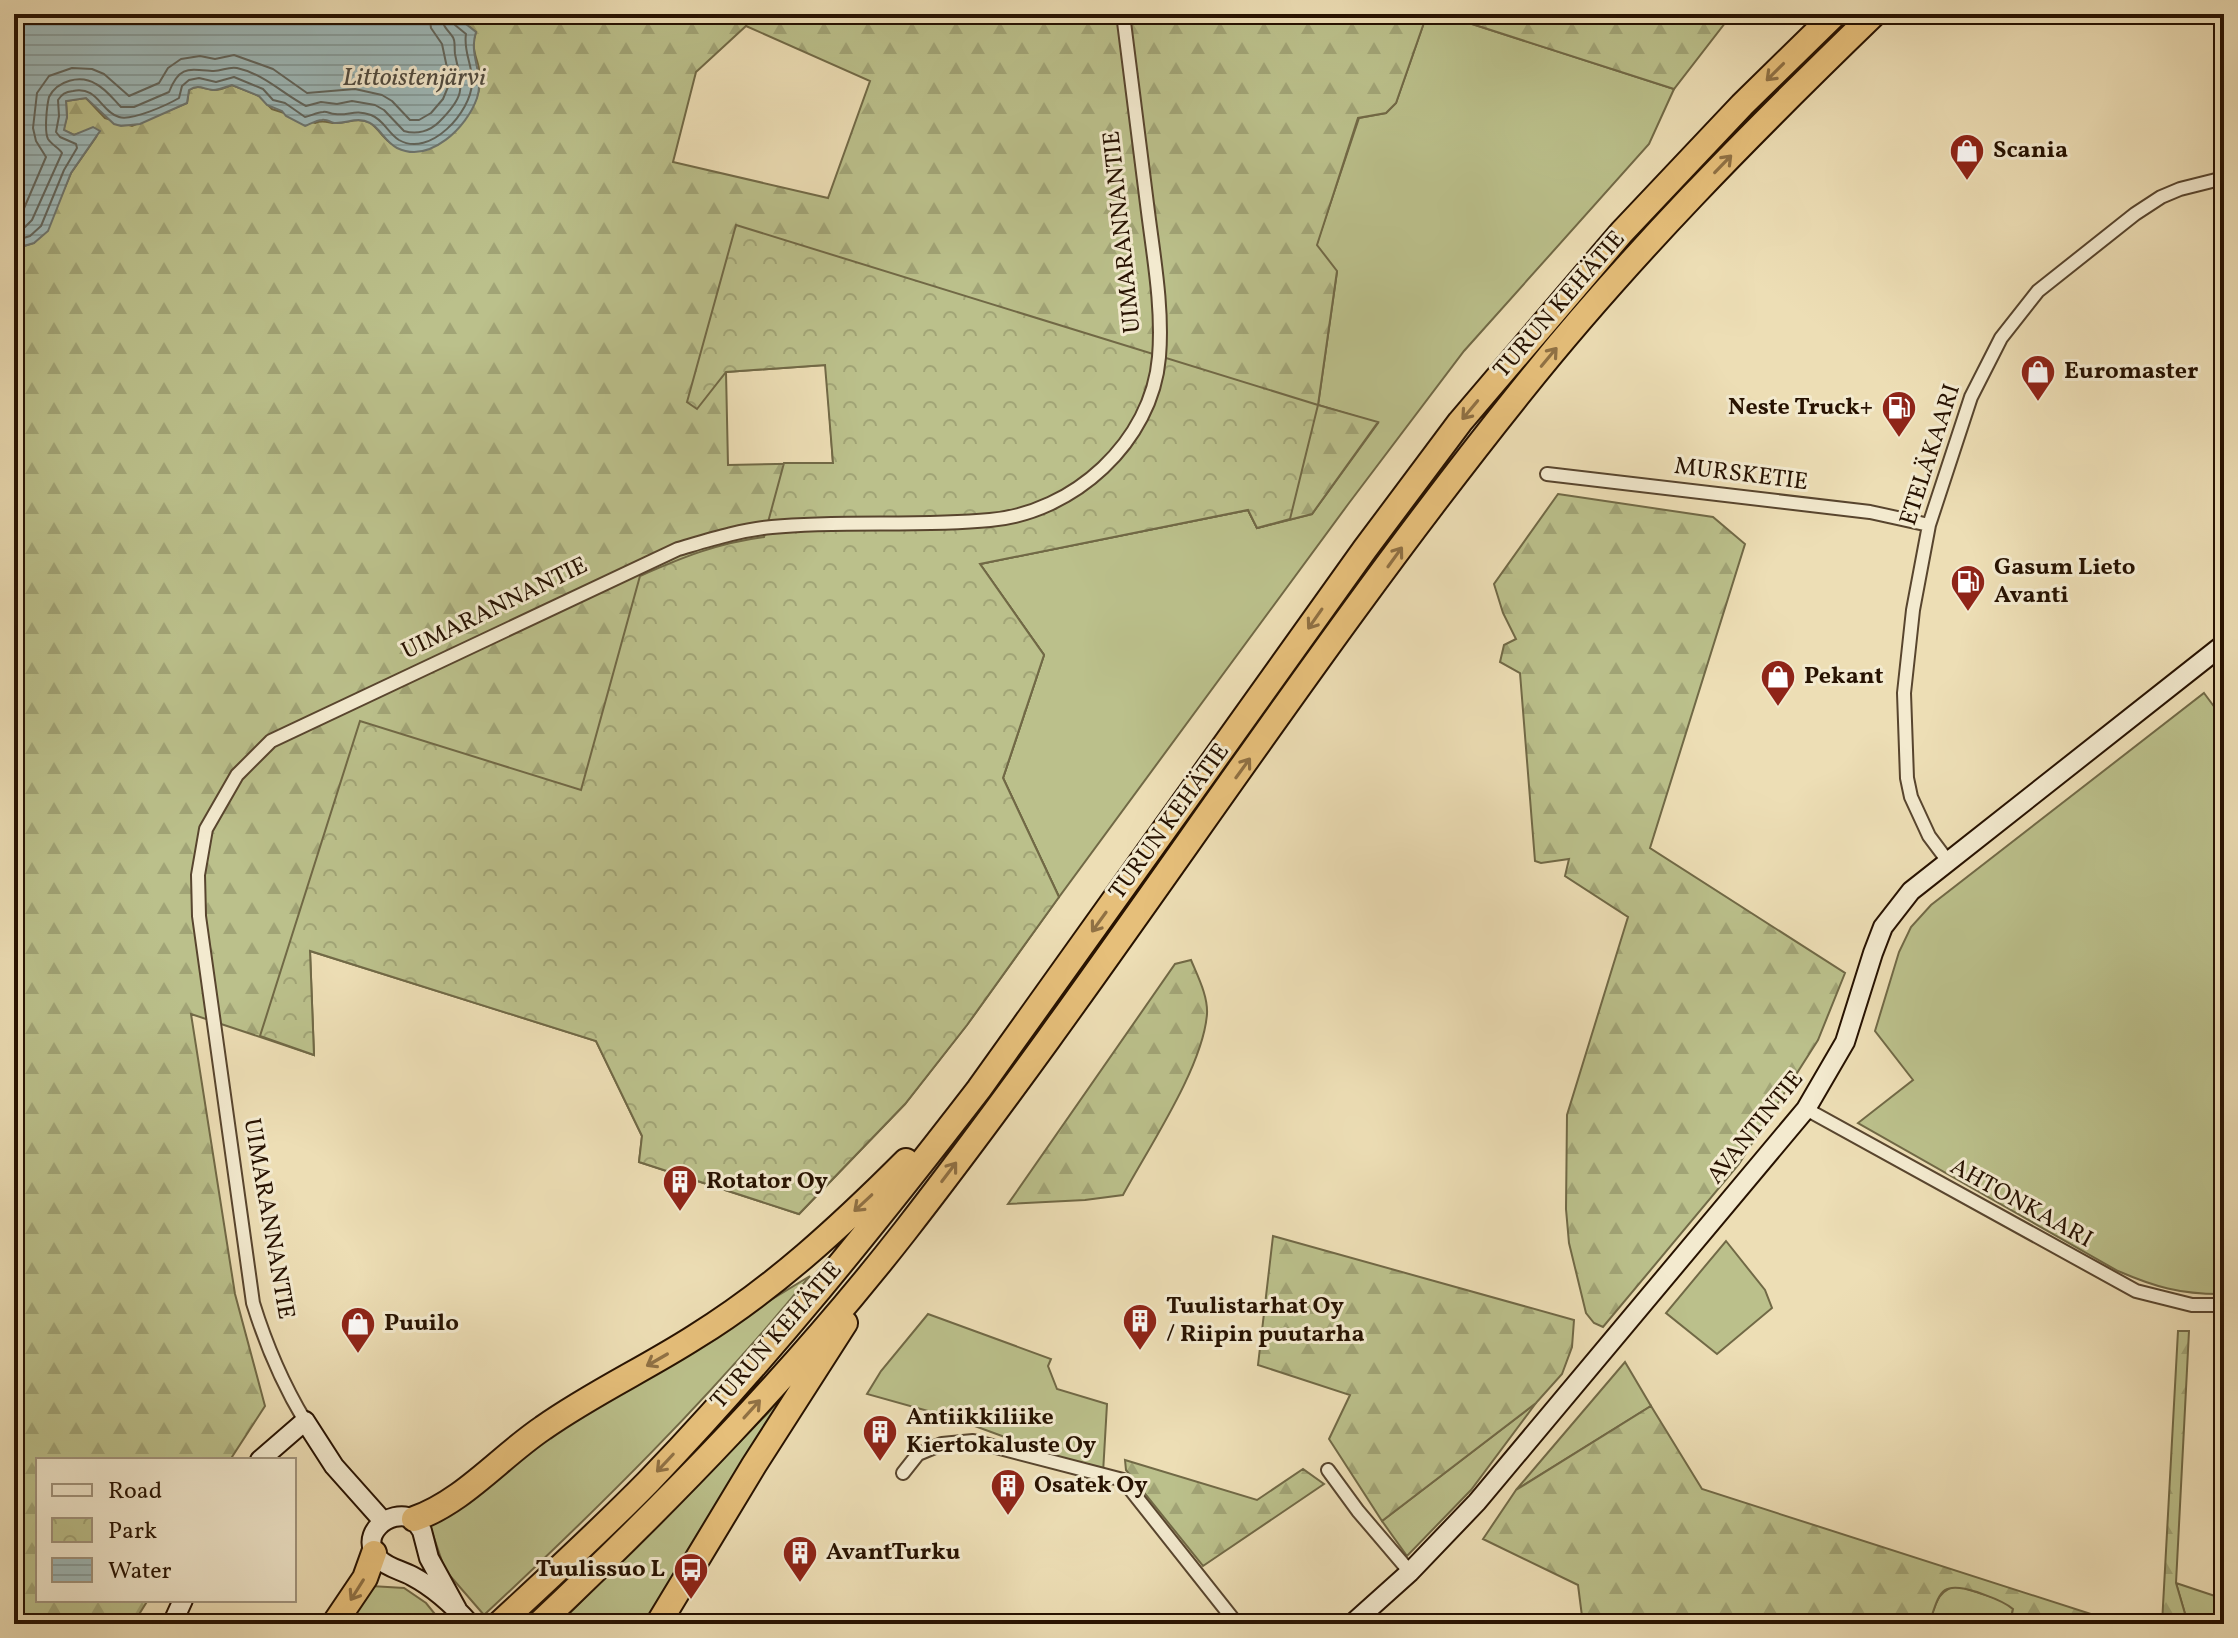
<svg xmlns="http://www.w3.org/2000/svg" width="2238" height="1638" font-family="Vollkorn,serif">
<defs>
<pattern id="forest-firs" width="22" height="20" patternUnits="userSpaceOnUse" patternTransform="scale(2)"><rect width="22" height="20" fill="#bbc08b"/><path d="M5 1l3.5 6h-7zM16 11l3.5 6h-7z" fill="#a1a476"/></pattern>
<pattern id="park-crowns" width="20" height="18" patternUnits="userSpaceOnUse" patternTransform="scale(2)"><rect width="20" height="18" fill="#bbc08b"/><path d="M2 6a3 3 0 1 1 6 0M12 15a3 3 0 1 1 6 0" fill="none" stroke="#a1a476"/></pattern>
<pattern id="water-rules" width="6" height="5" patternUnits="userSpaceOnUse" patternTransform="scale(2)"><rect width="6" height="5" fill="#9eb9b9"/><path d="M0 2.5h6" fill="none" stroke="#889e9d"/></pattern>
</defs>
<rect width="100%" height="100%" fill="#eddeb5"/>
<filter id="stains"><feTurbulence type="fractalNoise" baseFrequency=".0025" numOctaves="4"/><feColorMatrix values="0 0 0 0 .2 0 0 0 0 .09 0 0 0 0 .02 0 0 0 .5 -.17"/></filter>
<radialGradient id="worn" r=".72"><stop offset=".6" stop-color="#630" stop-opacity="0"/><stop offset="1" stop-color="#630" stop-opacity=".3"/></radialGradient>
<!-- grass -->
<path fill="#bbc08b" stroke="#716946" stroke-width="2" d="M1427,14H1441L1674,89L1649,144L1464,351L1349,503L1059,897L1003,778L1044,655L980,564L1248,510L1257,528L1312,514L1378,423L1318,405L1337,272L1316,246L1359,118L1386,113L1396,103Z
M2204,693L2224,720V1294H2220C2180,1294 2155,1287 2118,1271L1858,1123L1913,1080L1875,1031L1899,952L1911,927L1931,905Z
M1726,1241L1765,1290L1772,1308L1717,1354L1666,1313Z
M810,1276C710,1398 599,1508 484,1615L445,1570L429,1523L523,1451Z
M928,1314L1051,1359L1048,1366L1057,1389L1107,1404L1103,1473L953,1418L867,1394L881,1371Z
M1625,1362L1651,1406L1516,1490Z
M796,1380L650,1624H559L768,1413Z
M1536,1403L1471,1490L1407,1556L1382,1521Z
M2176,1583L2224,1599V1624H2188Z
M371,1586L404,1588L426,1603L443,1624H344Z
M1958,1586L2004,1601L2013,1609L2010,1624H1929C1935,1606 1937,1589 1958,1586Z"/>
<!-- forest -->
<path fill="url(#forest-firs)" stroke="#716946" stroke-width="2" fill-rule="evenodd" d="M458,14H1427L1396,103L1386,113L1358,118L1317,245L1337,271L1318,405L1378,422L1312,514L1257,528L1248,510L980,564L1044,655L1003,778L1059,897L967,1025L905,1104L799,1214L639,1162L642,1136L596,1041L310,951L314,1055L191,1014L235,1294L265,1406L230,1460H38V1600H148L133,1624H14V249L34,243L59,201L71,173L96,137L80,133L74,135L63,130L67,117L66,101L86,98L105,118L132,126L187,103L189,90C199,84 203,89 213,90C220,91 226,87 232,85L259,96L272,109L315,123C325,119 329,124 338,123C350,122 357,118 369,122C374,125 378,130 382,135C397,153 410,151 431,145C454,139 480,105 480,80C481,60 469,54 476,32L461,20ZM746,26L870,81L828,198L673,162L696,72ZM826,365L833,463L728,465L726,372Z
M1441,14H1732L1674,89Z
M1558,494L1713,517L1745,544L1650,848L1845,973L1818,1040L1739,1164L1603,1327L1594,1323L1586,1313L1569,1243L1566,1209L1567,1115L1628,917L1565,876L1569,859L1541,863L1535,861L1520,673L1500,662L1504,645L1516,639L1503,613L1494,584Z
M1191,960C1198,977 1208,996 1207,1014C1203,1067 1149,1147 1123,1195L1085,1200L1008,1204L1175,964Z
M1273,1236L1574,1320L1572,1347L1562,1374L1536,1403L1382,1521L1329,1439L1350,1395L1258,1365Z
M2178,1331H2189L2176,1583L2188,1624H2162Z
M1651,1406L1702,1489L2122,1624H2010L2013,1609C2002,1600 1990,1597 1977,1592C1940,1580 1940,1592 1929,1624H1767L1765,1615L1763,1624H1583L1578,1585L1483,1539L1516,1490Z
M1125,1460L1257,1500L1303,1469L1324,1484L1203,1566L1126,1470Z"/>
<!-- park -->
<path fill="url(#park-crowns)" stroke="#716946" stroke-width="2" d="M736,225L1318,405L1290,519L1257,528L1248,510L980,564L1044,655L1003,778L1059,897L967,1025L905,1104L799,1214L639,1162L642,1136L596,1041L310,951L314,1055L260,1036L360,721L581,790L640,576C683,557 718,543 764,537L784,463H833L825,365L726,372L697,409L687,402Z"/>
<!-- water -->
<path fill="url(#water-rules)" stroke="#6e766f" stroke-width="2" d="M14,14H458L461,20L476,32C468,55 485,74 477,98C467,127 430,164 397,148C385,142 380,128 370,123C357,116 347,124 334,123C331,122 325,119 322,120C317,120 310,124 305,126L286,116L282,111L267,105L259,96L232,85C226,87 219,90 213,90C203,89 199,84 189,90L187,103L140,124L121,126L114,124L86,98L66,101L67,117L64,130L74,135L93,127L100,131L71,173L48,231L34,243L14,249Z"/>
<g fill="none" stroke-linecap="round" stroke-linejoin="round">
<!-- shore -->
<path stroke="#62665d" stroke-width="2" d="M14,218L22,213L46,157L36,141L33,128L37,93L49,76L72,68L92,69L104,74L129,96L159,83L168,68L181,59L200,56L215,59L234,55L273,69L307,93L355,89L382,95L392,101L410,120H419L431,113L443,99L450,82L442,44L431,28L429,14
M14,231L25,227L32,220L62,153C59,148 52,145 48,139C44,131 47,105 49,97C57,81 80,74 96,84C106,89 113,99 121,107H134L169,92C179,66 188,69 212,71C221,72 228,66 237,68C264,74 283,94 306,106L321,102L337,104L352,101L375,105L384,110L404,131C417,135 430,131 439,122C467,94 462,88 455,54C454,47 456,40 452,36C446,28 442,25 441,14
M14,241L30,236L41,226L64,170L77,148L76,144L60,137L56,132L59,116L58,100C62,94 65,92 73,91C98,86 100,111 119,117C132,121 167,105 179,98L182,86L189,80L199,78L216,82L234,77L263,89L273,100L285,103L305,117C311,116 317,112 323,112C327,111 330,114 335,114C349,116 354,109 371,115C383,119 388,133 399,140C430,158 471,112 472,83C473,65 463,52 466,34L455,25L451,14"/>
<defs>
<path id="street" d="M1547,474L1870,512L1929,525
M1947,860L1929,836L1911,797L1907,778L1904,693L1913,610L1929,525L1971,397L2001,338L2038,291L2135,214L2161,197L2180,189L2224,178
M1806,1109L2136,1291L2192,1305H2224
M305,1421C282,1383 266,1345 253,1303L199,916L198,875L206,829L237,775L271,741L678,549C709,540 740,530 772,527C844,520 918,527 990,520C1073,513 1152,442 1159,357C1163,309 1154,259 1148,212C1140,146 1131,80 1123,14
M1328,1470L1358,1511L1410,1572
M903,1473L918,1454L942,1444L973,1441L1123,1480L1237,1624"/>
<path id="secondary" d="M260,1460L305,1421L334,1466L383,1521
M457,1609L429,1558L422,1531L414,1519C388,1507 357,1537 379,1559C388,1568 401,1570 412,1576C433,1587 454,1606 470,1624
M172,1624L183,1600
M1352,1624L1410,1572L1477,1502L1806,1109L1845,1042L1873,953L1883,927L1911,891L2224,644"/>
<path id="highway" d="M414,1519C463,1502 500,1457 543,1428C591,1394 645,1369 695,1337C773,1289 841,1226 906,1161
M334,1624L365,1578L374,1553
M499,1624C550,1577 601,1530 649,1481C767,1358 875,1224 979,1089L1365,549L1460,422L1622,232L1742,105L1835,14
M539,1624C669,1501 795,1372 905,1231C1118,957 1304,661 1522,390C1629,256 1751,133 1874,14
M658,1624L754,1465L845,1323"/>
</defs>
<!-- street casing -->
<use href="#street" stroke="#58452e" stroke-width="16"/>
<!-- secondary casing -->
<use href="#secondary" stroke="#271201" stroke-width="22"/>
<!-- highway casing -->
<use href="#highway" stroke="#271201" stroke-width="28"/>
<!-- street -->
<use href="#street" stroke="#f3eacf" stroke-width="12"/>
<!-- secondary -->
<use href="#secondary" stroke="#f3eacf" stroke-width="18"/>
<!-- highway -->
<use href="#highway" stroke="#e6bf7a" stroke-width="24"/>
</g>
<!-- one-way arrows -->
<defs><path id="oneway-shaft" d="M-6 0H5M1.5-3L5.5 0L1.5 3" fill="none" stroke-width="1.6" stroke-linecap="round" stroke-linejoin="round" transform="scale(2)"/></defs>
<g stroke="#907144">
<use href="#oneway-shaft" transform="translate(1775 72) rotate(135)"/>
<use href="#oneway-shaft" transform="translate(1723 164) rotate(-46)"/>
<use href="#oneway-shaft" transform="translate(1549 357) rotate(-50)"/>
<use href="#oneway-shaft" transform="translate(1470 410) rotate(130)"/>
<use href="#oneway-shaft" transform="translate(1395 557) rotate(-54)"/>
<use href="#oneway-shaft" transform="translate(1315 619) rotate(125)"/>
<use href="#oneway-shaft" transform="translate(1243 768) rotate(-54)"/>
<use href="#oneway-shaft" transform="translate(1099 922) rotate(126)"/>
<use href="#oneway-shaft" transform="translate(949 1172) rotate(-53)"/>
<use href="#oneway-shaft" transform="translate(863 1203) rotate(137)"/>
<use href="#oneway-shaft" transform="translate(657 1360) rotate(150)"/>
<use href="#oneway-shaft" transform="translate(752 1409) rotate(-48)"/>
<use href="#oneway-shaft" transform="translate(665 1463) rotate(133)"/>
<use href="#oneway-shaft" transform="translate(357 1590) rotate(122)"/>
</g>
<!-- icons -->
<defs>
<symbol id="shop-pin" viewBox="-11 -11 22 30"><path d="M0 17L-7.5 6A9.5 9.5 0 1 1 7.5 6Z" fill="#8f2418" stroke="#f3eacf"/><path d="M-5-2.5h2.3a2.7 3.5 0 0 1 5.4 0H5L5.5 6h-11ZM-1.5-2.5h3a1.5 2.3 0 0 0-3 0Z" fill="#fff"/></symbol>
<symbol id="fuel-pin" viewBox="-11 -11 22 30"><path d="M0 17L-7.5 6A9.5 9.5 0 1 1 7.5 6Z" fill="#8f2418" stroke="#f3eacf"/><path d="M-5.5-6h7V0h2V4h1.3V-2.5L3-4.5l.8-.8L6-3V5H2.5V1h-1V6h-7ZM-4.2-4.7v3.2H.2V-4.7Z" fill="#fff"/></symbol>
<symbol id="building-pin" viewBox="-11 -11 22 30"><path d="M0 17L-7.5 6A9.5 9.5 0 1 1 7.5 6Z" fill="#8f2418" stroke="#f3eacf"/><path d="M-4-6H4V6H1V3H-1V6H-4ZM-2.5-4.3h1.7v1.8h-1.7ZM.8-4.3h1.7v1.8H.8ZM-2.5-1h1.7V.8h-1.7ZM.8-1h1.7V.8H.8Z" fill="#fff"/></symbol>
<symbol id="bus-pin" viewBox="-11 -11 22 30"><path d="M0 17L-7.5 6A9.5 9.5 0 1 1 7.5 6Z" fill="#8f2418" stroke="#f3eacf"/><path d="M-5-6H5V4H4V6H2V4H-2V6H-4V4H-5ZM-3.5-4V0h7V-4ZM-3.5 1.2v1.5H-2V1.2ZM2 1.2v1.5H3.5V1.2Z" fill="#fff"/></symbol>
</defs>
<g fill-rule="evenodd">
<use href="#shop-pin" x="1947" y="131" width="40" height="54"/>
<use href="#shop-pin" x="2018" y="352" width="40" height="54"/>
<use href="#fuel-pin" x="1879" y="388" width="40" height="54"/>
<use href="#fuel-pin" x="1948" y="562" width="40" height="54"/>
<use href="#shop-pin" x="1758" y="657" width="40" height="54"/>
<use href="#building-pin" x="660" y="1162" width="40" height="54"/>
<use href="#building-pin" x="1120" y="1301" width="40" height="54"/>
<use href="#shop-pin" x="338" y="1304" width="40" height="54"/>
<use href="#building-pin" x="860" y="1412" width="40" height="54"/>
<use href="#building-pin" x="988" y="1466" width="40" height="54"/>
<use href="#building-pin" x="780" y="1533" width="40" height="54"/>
<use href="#bus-pin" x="671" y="1550" width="40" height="54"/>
</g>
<g text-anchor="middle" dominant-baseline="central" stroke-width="6" stroke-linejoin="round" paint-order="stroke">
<!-- poi labels -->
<g font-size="24" font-weight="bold" fill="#271201" stroke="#f3eacf" text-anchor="start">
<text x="1993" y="151">Scania</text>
<text x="2064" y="372">Euromaster</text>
<text x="1873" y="408" text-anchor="end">Neste Truck+</text>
<text x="1994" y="568">Gasum Lieto<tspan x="1994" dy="28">Avanti</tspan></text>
<text x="1804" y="677">Pekant</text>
<text x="706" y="1182">Rotator Oy</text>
<text x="1166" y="1307">Tuulistarhat Oy<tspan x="1166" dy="28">/ Riipin puutarha</tspan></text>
<text x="384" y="1324">Puuilo</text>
<text x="906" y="1418">Antiikkiliike<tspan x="906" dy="28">Kiertokaluste Oy</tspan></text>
<text x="1034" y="1486">Osatek Oy</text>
<text x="826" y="1553">AvantTurku</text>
<text x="665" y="1570" text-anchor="end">Tuulissuo L</text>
</g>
<!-- street labels -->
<g font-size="24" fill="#271201" stroke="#f3eacf">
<text transform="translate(1123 232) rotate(-96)">UIMARANNANTIE</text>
<text transform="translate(1560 305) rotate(-49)">TURUN KEHÄTIE</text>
<text transform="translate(1931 455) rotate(-72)">ETELÄKAARI</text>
<text transform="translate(1741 475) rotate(7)">MURSKETIE</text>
<text transform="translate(495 609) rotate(-26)">UIMARANNANTIE</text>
<text transform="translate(1170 822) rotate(-54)">TURUN KEHÄTIE</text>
<text transform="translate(1756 1128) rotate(-51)">AVANTINTIE</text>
<text transform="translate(2021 1204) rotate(29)">AHTONKAARI</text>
<text transform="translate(268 1219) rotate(80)">UIMARANNANTIE</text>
<text transform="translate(777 1336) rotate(-49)">TURUN KEHÄTIE</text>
</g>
<!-- water labels -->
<g font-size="26" font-style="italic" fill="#514c41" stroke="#f3eacf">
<text x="414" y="78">Littoistenjärvi</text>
</g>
</g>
<!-- margin -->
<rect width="2238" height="1638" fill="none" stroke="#eddeb5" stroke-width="48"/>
<rect x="16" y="16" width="2206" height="1606" fill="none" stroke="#271201" stroke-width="4"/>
<rect x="24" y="24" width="2190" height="1590" fill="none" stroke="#271201" stroke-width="2"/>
<!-- legend -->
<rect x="36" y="1458" width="260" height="144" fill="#f3eacf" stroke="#a1947d" stroke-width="2"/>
<rect x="52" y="1484" width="40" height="12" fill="#f3eacf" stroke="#a1947d" stroke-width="2"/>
<text x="108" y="1498" font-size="24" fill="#271201">Road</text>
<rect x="52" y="1518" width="40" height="24" fill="url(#park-crowns)" stroke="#a1947d" stroke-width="2"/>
<text x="108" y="1538" font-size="24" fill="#271201">Park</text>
<rect x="52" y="1558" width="40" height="24" fill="url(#water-rules)" stroke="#a1947d" stroke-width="2"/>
<text x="108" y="1578" font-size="24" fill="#271201">Water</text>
<rect width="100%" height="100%" filter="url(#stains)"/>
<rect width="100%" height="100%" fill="url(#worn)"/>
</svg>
